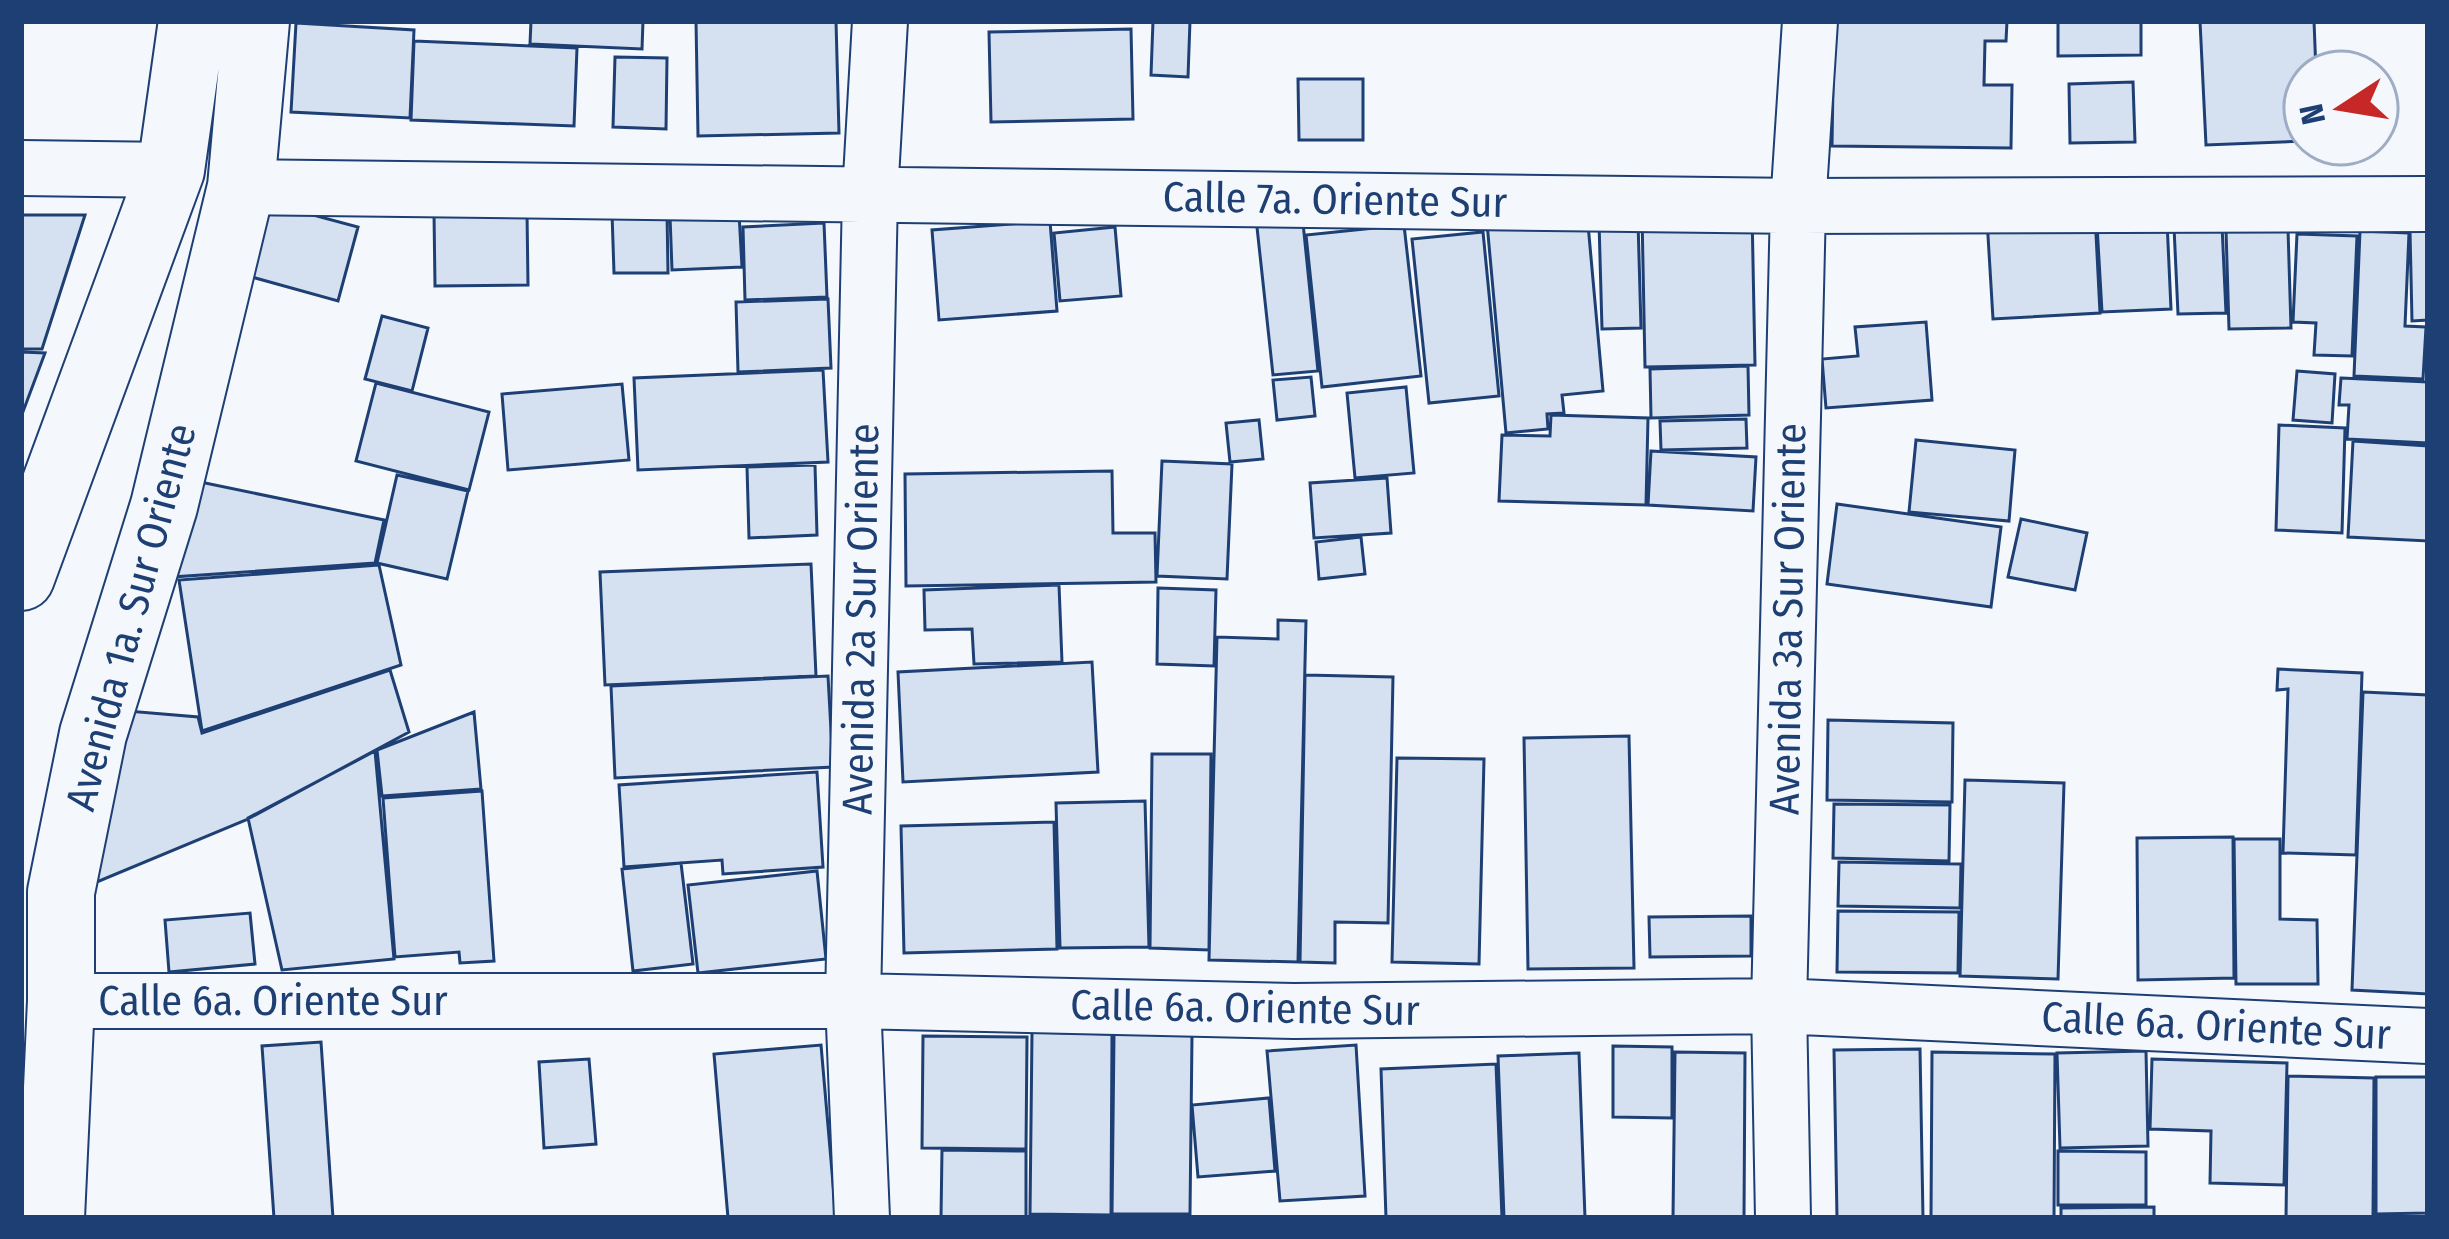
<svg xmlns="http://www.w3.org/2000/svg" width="2449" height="1239" font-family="'Fira Sans Condensed',sans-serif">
<rect width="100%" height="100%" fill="#f4f7fb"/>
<!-- building -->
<path fill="#d5e0f0" stroke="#1d3f73" stroke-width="3" d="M531,21H643L642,49L530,44Z
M696,21H836L839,133L698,136Z
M1153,21H1190L1188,77L1151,75Z
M1834,21H2007L2006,41H1985L1984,85H2012L2011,148L1832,146Z
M2058,21H2141V55L2058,56Z
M2200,21H2314L2316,72H2305V141L2206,145Z
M296,23L414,30L410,118L291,112Z
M1131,29L1133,119L991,122L989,32Z
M414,41L577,48L574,126L411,120Z
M615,57L667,58L666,129L613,127Z
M1298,79H1363V140H1299Z
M2133,82L2135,142L2070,143L2069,84Z
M261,201L358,227L338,301L241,274Z
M1752,211L1755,365L1645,367L1642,214Z
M527,212L528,285L435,286L434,213Z
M667,212L668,273H614L612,213Z
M739,213L742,267L672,270L670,216Z
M1302,213L1318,371L1273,375L1256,218Z
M1587,213L1603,391L1562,395L1564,413L1547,414L1548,429L1506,433L1487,223Z
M2095,214L2100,313L1993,319L1987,219Z
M21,215H85L42,349H21Z
M1050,221L1057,311L939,320L932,230Z
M1638,221L1641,328L1602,329L1599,222Z
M2167,221L2171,309L2102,312L2097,225Z
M824,223L827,297L745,300L743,227Z
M1404,225L1421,376L1322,387L1306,235Z
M2222,225L2226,313L2178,314L2174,227Z
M1115,227L1121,296L1060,301L1054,233Z
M2288,229L2291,328L2229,329L2226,230Z
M2428,230V320L2412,321L2410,231Z
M2360,231L2409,233L2405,326L2426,327L2423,379L2354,376Z
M1483,232L1499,396L1429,403L1412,239Z
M2297,234L2357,236L2352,356L2314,355L2316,323L2293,322Z
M828,299L831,368L738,372L736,302Z
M382,316L428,328L412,391L365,379Z
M1926,322L1932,400L1826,408L1822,359L1858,356L1855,327Z
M21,352L45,353L21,417Z
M1748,366L1749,415L1651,418L1650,369Z
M823,370L828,462L638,470L634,378Z
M2297,371L2335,374L2332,423L2293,420Z
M1311,377L1315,416L1277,420L1273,380Z
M2341,378L2428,382V443L2347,439L2349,405H2339Z
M376,383L489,412L469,490L356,461Z
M622,384L629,460L508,470L502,394Z
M1406,387L1414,473L1355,478L1347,393Z
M1551,415L1648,418L1646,505L1499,501L1502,435L1550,436Z
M1746,419L1747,448L1661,450L1660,421Z
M1259,420L1263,459L1230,462L1226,423Z
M2279,425L2345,428L2342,533L2276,530Z
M1916,440L2015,450L2009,521L1909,512Z
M2353,441L2428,446V541L2348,537Z
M1651,451L1756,457L1753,511L1648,505Z
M1162,461L1232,464L1227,579L1157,576Z
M815,465L817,535L749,538L747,467Z
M1112,471L1113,533H1155L1156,582L906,586L905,474Z
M397,475L468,491L447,579L377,563Z
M181,478L384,520L375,563L157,578Z
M1387,478L1391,533L1314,538L1310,483Z
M1837,504L2001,527L1991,607L1827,584Z
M2021,519L2087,533L2075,590L2008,577Z
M1361,537L1365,574L1319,579L1316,542Z
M811,564L816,676L605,685L600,572Z
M379,565L401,665L202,731L179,580Z
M1059,585L1062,662L974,664L972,629L925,630L924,590Z
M1158,588L1216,590L1214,666L1157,664Z
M1278,620L1306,621L1298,962L1209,960L1217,637L1278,639Z
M1092,662L1098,772L903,782L898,672Z
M2278,669L2362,673L2356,855L2283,853L2288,689L2277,690Z
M390,670L409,732L246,820L80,889L116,710L198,717L202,733Z
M1305,675L1393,677L1388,923L1335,922V963L1300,962Z
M828,676L833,767L615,778L611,686Z
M2363,692L2428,695V994L2352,990Z
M474,712L481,789L382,796L377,750Z
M1828,720L1953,723L1952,802L1827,800Z
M1629,736L1634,968L1528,969L1524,738Z
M375,751L394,959L282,970L248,818Z
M1152,754H1211L1209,950L1150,948Z
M1397,758L1484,759L1479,964L1392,962Z
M817,772L823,867L723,874L722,860L624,867L619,785Z
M1965,780L2064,783L2058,979L1960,976Z
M482,791L494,961L460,963L459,952L395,957L383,798Z
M1145,801L1149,947L1060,948L1056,803Z
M1834,804L1950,805L1949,861L1833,858Z
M1054,822L1057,949L904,953L901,826Z
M2233,837L2234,978L2138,980L2137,838Z
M2234,839H2280V919L2317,920L2318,984H2236Z
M1839,862L1961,864L1960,908L1838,906Z
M681,863L693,964L633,971L622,869Z
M817,871L826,959L698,973L688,885Z
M1838,911L1959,912L1958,973L1837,972Z
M250,913L255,964L169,972L165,920Z
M1751,916V956L1650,957L1649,917Z
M1032,1032L1112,1034L1111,1215L1030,1214Z
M1114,1034L1192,1035L1190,1214H1112Z
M923,1036L1027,1037L1026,1149L922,1148Z
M321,1042L333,1218H274L262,1046Z
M821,1045L836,1218H728L714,1054Z
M1356,1045L1365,1196L1280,1201L1267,1051Z
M1613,1046L1672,1047V1118L1613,1117Z
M1920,1049L1923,1218H1837L1834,1050Z
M2146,1051L2148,1146L2060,1148L2057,1053Z
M1675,1052L1745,1053L1744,1218H1673Z
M1932,1052L2055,1054L2054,1218H1931Z
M1579,1053L1585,1218H1504L1498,1056Z
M589,1059L596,1144L544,1148L539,1062Z
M2152,1059L2287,1063L2284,1185L2210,1183L2211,1131L2150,1129Z
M1496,1064L1502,1218H1386L1381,1069Z
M2288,1076L2374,1078L2373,1218H2286Z
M2376,1077H2428V1213L2376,1214Z
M1269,1098L1275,1171L1198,1177L1192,1105Z
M942,1150L1026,1151V1218H941Z
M2058,1151L2146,1152V1205H2058Z
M2154,1207V1218H2061V1208Z"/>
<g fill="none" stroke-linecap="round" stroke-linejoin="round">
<defs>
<path id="street" d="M21,168L171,170
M241,187L1798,206L2428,204
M61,1001H853L1294,1011L1779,1006L2428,1036
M862,1218L853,1001L870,195L880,21
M1783,1218L1779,1006L1798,206L1810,21"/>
<path id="secondary" d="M21,577L171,170L192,21
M51,1218L61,1001V892L93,734L164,506L241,187L256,21"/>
</defs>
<!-- street casing -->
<use href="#street" stroke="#1d3f73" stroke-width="58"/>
<!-- secondary casing -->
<use href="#secondary" stroke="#1d3f73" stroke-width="70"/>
<!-- street -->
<use href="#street" stroke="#f4f7fb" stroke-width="54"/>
<!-- secondary -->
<use href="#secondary" stroke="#f4f7fb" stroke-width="66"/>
</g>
<g text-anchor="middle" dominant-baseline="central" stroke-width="9" stroke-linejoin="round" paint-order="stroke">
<!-- street labels -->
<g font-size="42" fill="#1d3f73" stroke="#f4f7fb">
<text transform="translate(1335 200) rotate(1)">Calle 7a. Oriente Sur</text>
<text transform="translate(131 617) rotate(-75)">Avenida 1a. Sur Oriente</text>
<text transform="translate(861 619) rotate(-89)">Avenida 2a Sur Oriente</text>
<text transform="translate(1788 619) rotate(-89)">Avenida 3a Sur Oriente</text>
<text x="273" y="1001">Calle 6a. Oriente Sur</text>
<text transform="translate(1245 1008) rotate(1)">Calle 6a. Oriente Sur</text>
<text transform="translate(2216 1026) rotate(3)">Calle 6a. Oriente Sur</text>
</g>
</g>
<!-- border -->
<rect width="2449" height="1239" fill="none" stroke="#1d3f73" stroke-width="48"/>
<!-- north arrow -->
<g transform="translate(2341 108) rotate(258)"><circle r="57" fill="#f4f7fb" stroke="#9eadc5" stroke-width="3"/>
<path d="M0-9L21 45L0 30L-21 45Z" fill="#c62828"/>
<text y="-18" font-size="33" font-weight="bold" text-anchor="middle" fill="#1d3f73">N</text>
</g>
</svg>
